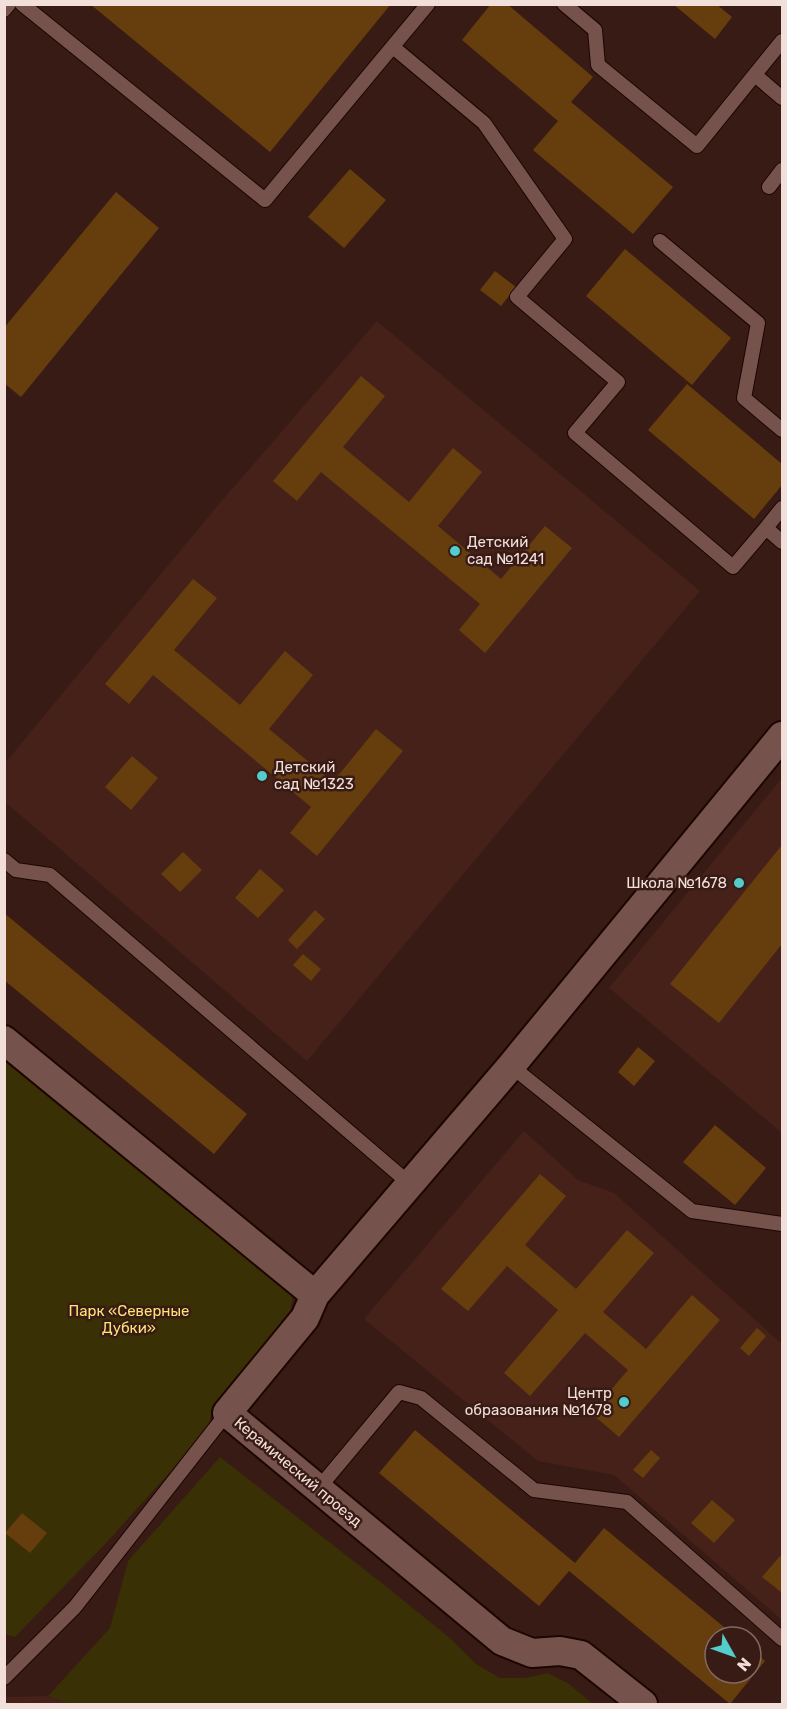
<svg xmlns="http://www.w3.org/2000/svg" width="787" height="1709" font-family="Rubik,sans-serif">
<rect width="100%" height="100%" fill="#381b15"/>
<!-- built -->
<path fill="#452119" d="M377,321L700,591L307,1061L5,802V763L213,511Z
M782,778V1133L609,988Z
M524,1131L578,1180L614,1193L782,1344V1620L614,1475L538,1461L364,1319Z
M48,1696L69,1704H5L4,1697Z"/>
<!-- green -->
<path fill="#393005" d="M5,1051L193,1210L293,1297L288,1320L210,1418L209,1429L106,1543L15,1637L5,1634Z
M220,1457L383,1584L451,1639L476,1664L500,1678H525L548,1673L569,1684L593,1704H69L48,1696L110,1628L128,1561Z"/>
<!-- building -->
<path fill="#663e0e" d="M90,4H391L270,152Z
M491,4H507L593,77L571,102L673,187L633,234L533,150L558,121L462,40Z
M673,4H716L732,17L715,39Z
M350,169L386,200L344,248L308,217Z
M116,192L159,228L21,397L4,383V328Z
M625,249L731,338L692,385L586,296Z
M495,271L516,287L501,306L480,290Z
M361,376L385,396L343,447L409,502L453,448L482,472L438,526L501,579L545,526L572,548L485,653L459,630L480,604L321,472L297,501L273,481Z
M687,384L782,464V485L754,519L648,430Z
M193,579L217,598L174,650L240,705L285,651L313,675L269,729L333,782L376,729L403,751L317,856L290,833L311,807L153,675L129,704L105,684Z
M132,756L158,778L131,810L105,787Z
M782,845V944L719,1023L670,984Z
M183,852L202,870L180,892L161,874Z
M260,869L284,890L258,918L235,898Z
M315,910L325,919L297,949L288,940Z
M4,913L247,1114L214,1154L4,980Z
M303,954L321,969L311,981L293,965Z
M638,1047L655,1061L634,1086L618,1072Z
M715,1125L766,1168L735,1205L683,1162Z
M540,1174L566,1196L525,1245L576,1289L627,1230L654,1253L603,1312L646,1349L692,1295L720,1320L619,1437L591,1413L628,1370L585,1333L530,1396L504,1373L558,1310L507,1266L468,1311L441,1289Z
M757,1328L766,1336L749,1356L740,1348Z
M415,1430L575,1563L604,1528L736,1637H715V1673H751V1649L765,1661L730,1704L569,1571L539,1606L379,1473Z
M651,1450L660,1458L643,1478L633,1470Z
M712,1500L735,1520L714,1543L691,1523Z
M22,1513L47,1533L30,1553L5,1533Z
M780,1556L782,1558L781,1592L762,1577Z"/>
<g fill="none" stroke-linecap="round" stroke-linejoin="round">
<defs>
<path id="service" d="M22,4L265,200L428,4
M564,4L595,30L598,65L697,146L782,41
M4,10L9,4
M393,47L484,123L565,239L517,297L618,382L575,433L733,567L766,528L782,542
M755,75L782,98
M769,187L782,170
M660,241L758,323L744,398L782,430
M766,528L782,508
M4,860L16,870L50,875L410,1184
M511,1066L692,1211L782,1224
M318,1489L399,1392L421,1398L534,1490L627,1502L782,1639
M4,1678L75,1607L227,1413"/>
<path id="minor" d="M4,1040L315,1295
M643,1704L581,1655L560,1651L532,1653L502,1641L227,1413L305,1318L315,1295L511,1066L782,736"/>
</defs>
<!-- service casing -->
<use href="#service" stroke="#1d0502" stroke-width="16"/>
<!-- minor casing -->
<use href="#minor" stroke="#1d0502" stroke-width="32"/>
<!-- service -->
<use href="#service" stroke="#75534c" stroke-width="14"/>
<!-- minor -->
<use href="#minor" stroke="#75534c" stroke-width="28"/>
</g>
<!-- markers -->
<g fill="#53cdcb" stroke="#381b15" stroke-width="2">
<circle cx="455" cy="551" r="6"/>
<circle cx="262" cy="776" r="6"/>
<circle cx="739" cy="883" r="6"/>
<circle cx="624" cy="1402" r="6"/>
</g>
<g text-anchor="middle" dominant-baseline="central" stroke-width="5" stroke-linejoin="round" paint-order="stroke">
<!-- poi labels -->
<g font-size="15" fill="#f3dfda" stroke="#381b15" text-anchor="start">
<text x="467" y="542">Детский<tspan x="467" dy="17">сад №1241</tspan></text>
<text x="274" y="767">Детский<tspan x="274" dy="17">сад №1323</tspan></text>
<text x="727" y="883" text-anchor="end">Школа №1678</text>
<text x="612" y="1393" text-anchor="end">Центр<tspan x="612" dy="17">образования №1678</tspan></text>
</g>
<!-- park labels -->
<g font-size="15" fill="#fbe375" stroke="#381b15">
<text x="129" y="1311">Парк «Северные<tspan x="129" dy="17">Дубки»</tspan></text>
</g>
<!-- street labels -->
<g font-size="15" fill="#f3dfda" stroke="#381b15">
<text transform="translate(298 1472) rotate(40)">Керамический проезд</text>
</g>
</g>
<!-- border -->
<rect width="787" height="1709" fill="none" stroke="#f3dfda" stroke-width="12"/>
<!-- north arrow -->
<g transform="translate(733 1655) rotate(130)"><circle r="28" fill="#381b15" stroke="#836964" stroke-width="1.5"/>
<path d="M0-4.5L10 22L0 15L-10 22Z" fill="#53cdcb"/>
<text y="-9" font-size="16" font-weight="bold" text-anchor="middle" fill="#f3dfda">N</text>
</g>
</svg>
